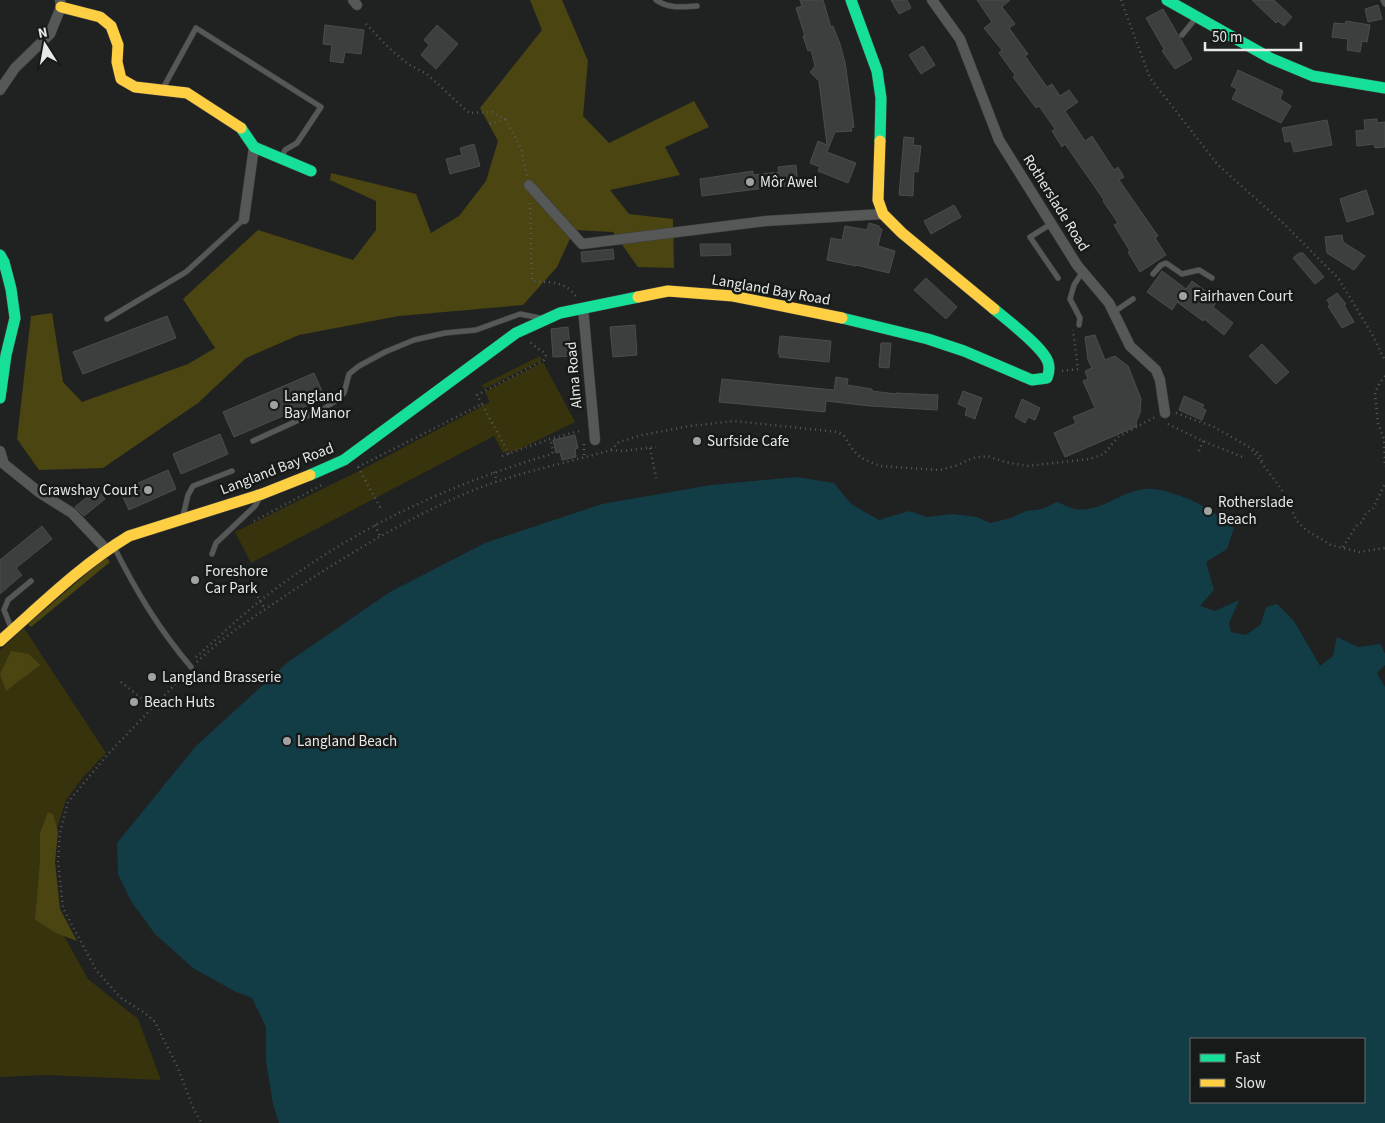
<svg xmlns="http://www.w3.org/2000/svg" width="1385" height="1123" font-family="'Source Sans 3',sans-serif">
<rect width="100%" height="100%" fill="#202221"/>
<!-- green -->
<path fill="#37330c" d="M540,356L542,360L484,389L482,385Z
M543,362L575,422L518,450L503,453L494,436L251,563L235,532L363,469L490,402L485,392Z
M24,628L106,753L84,776L66,800L47,859L54,918L88,979L138,1019L161,1080L45,1075L0,1077V650Z"/>
<!-- forest -->
<path fill="#4b4511" d="M530,0H562L588,61L583,116L609,143L694,101L709,127L665,147L680,175L610,190L629,214L673,219L674,268L638,267L613,232L574,230L557,267L523,305L399,316L299,335L246,358L198,403L103,468L39,470L17,439L31,316L52,313L63,382L82,402L188,364L215,348L183,299L258,230L353,260L376,230V201L330,180L331,173L416,194L431,233L459,216L486,181L498,141L480,108L542,30Z
M106,557L110,562L31,627L28,624Z
M11,651L29,654L40,665L6,691L0,674Z
M48,812L53,814L58,832L55,862L60,909L77,941L56,933L35,920L40,861V833Z"/>
<!-- water -->
<path fill="#123c46" fill-rule="evenodd" d="M797,477L834,483L851,504L879,520L909,511L927,517L953,514L977,517L990,523L1011,518L1026,511L1042,509L1057,502C1063,504 1069,508 1075,509C1100,513 1120,492 1144,489C1161,487 1192,499 1206,508C1216,513 1225,522 1234,528L1227,549L1206,562L1214,590L1200,606L1215,611L1239,600L1229,623L1231,632L1246,635L1261,624L1266,607L1277,604L1294,621L1320,666L1333,656L1337,637L1358,647L1381,644L1385,654V665L1377,673L1385,687V1123H279L273,1104L266,1061V1027L252,998L234,991L193,968L155,934L131,901L118,874L117,843L196,746L288,662L390,592L485,543L602,504L711,485ZM1191,1039H1364V1102H1191Z"/>
<!-- building -->
<path fill="#3d3f3e" stroke="#4b4d4c" d="M800,0H823L831,27L833,26L840,44L845,62L854,127L851,128L852,131L835,132L827,152L856,163L848,183L818,171L820,167L810,163L818,141L827,145L819,81L810,72L815,66L811,50L808,51L803,36H805L796,8L802,6Z
M891,0H907L911,8L899,14Z
M977,0H1010L1002,7L1015,24L1009,28L1028,54L1025,56L1047,87L1052,84L1060,96L1069,90L1078,102L1065,111L1085,141L1092,136L1114,170L1118,167L1124,177L1119,180L1158,236L1155,238L1166,255L1140,272L1128,252L1130,251L1114,225L1118,223L1103,201L1104,200L1065,144L1062,147L1052,131L1055,129L1039,106L1036,108L1013,77L1015,75L999,53L1002,50L984,28L992,22Z
M1252,0H1274L1292,17L1284,26L1278,21L1276,23Z
M1378,5L1382,19L1368,22L1365,9Z
M1163,9L1192,59L1175,69L1162,51L1164,49L1146,18Z
M1346,21L1370,25L1367,42L1362,41L1360,52L1347,50L1348,39L1332,37L1334,23L1345,24Z
M325,25L364,30L361,54L345,52L343,63L330,61L332,45L323,44Z
M437,25L458,44L436,69L421,55L429,45L424,40Z
M923,46L935,65L921,74L909,55Z
M1238,70L1283,91L1280,99L1291,106L1281,123L1232,99L1237,89L1231,86Z
M1377,119V123L1385,122V147L1375,148L1374,144L1357,146L1356,131L1365,130L1364,120Z
M1327,120L1332,145L1294,152L1291,141L1285,142L1282,128Z
M904,137L914,138L913,145L921,146L918,172L914,171L913,196L899,195Z
M474,144L480,166L450,174L446,159L462,155L460,148Z
M796,165L798,185L781,187V186L702,196L700,179L753,171V175L779,172L778,167Z
M1366,190L1374,214L1347,222L1340,199Z
M954,205L961,217L931,234L924,221Z
M869,223L879,226V228L882,229L878,246L895,251L889,273L856,265V266L827,260L831,238L842,240L845,226L867,230Z
M1342,235L1343,242L1365,256L1354,270L1327,253L1325,237Z
M700,244H730L731,255L701,256Z
M613,249L614,259L582,262L581,252Z
M1299,253H1303L1324,277L1315,284L1293,258Z
M1162,271L1186,289L1192,281L1218,300L1213,307L1233,323L1224,335L1204,319L1203,321L1177,302L1172,310L1147,292Z
M926,278L957,307L946,319L914,290Z
M1337,293L1346,304L1344,305L1354,322L1342,328L1328,306L1330,305L1327,300Z
M167,316L176,338L83,374L73,352Z
M635,325L637,355L613,357L610,327Z
M568,327L571,356L553,357L551,329Z
M1095,335L1105,360L1115,356L1128,366L1141,399L1140,413L1136,422L1137,426L1065,457L1054,433L1076,423L1073,417L1095,408L1083,381L1088,379L1085,371L1092,368L1088,360L1085,337Z
M780,336L831,341L829,362L779,357L780,354H778Z
M881,343H891L889,368L879,367Z
M1262,344L1289,372L1276,384L1249,356Z
M314,373L325,398L234,437L223,412Z
M836,377L848,379L847,385L872,389V391L896,394V393L938,395L937,410L870,406L826,401L825,412L719,402L722,379L834,390Z
M963,391L982,398L975,419L965,415L967,408L958,404Z
M1184,396L1204,405L1202,408L1206,410L1202,420L1179,410Z
M1022,399L1040,408L1035,420L1028,417L1025,423L1015,417Z
M220,434L228,454L181,474L173,454Z
M575,435L578,448L575,449L576,457L562,460L560,452L556,453L553,440Z
M168,470L176,489L129,510L120,491Z
M97,489L105,499L84,516L75,507Z
M42,526L52,539L16,568L22,575L0,594V560Z"/>
<g fill="none" stroke-linecap="round" stroke-linejoin="round">
<defs>
<path id="lane" d="M656,0C669,9 682,7 697,6
M1383,0L1385,4
M1182,35L1196,18
M162,90L196,28L321,107L297,143L285,150L282,157
M1051,224L1030,237L1058,278
M1153,274L1161,265L1166,263L1182,274L1199,270L1212,278
M1114,312L1133,299
M107,319L186,272L244,219
M1079,325L1080,318L1070,299L1074,285L1083,271
M253,441L325,408L338,399L344,393L349,374L359,366L385,352L414,340L445,333L476,330L520,314L540,318
M183,516L188,495L193,486L232,471
M113,545C136,591 158,628 191,667
M212,554L216,543L255,506L259,499
M12,630L4,610L8,600L31,581"/>
<path id="street" d="M353,0L357,5
M932,0L960,39L999,140L1077,265L1109,303L1130,346L1156,370L1160,380L1165,413
M0,90L15,68L50,34L61,7L60,0
M529,185L582,244L766,221L883,214
M244,219L254,147
M583,308L595,440
M0,451L4,464L40,493L72,513L106,549"/>
<path id="fast" d="M851,0L877,71L881,98L880,141
M1167,0L1270,58L1313,76L1385,88
M241,128L254,147L311,171
M0,255L4,262L11,289L15,318L6,355L0,398
M842,318L928,339L964,351L1032,380L1047,378C1049,373 1050,368 1048,362C1043,347 1007,320 994,309
M310,475L344,460L516,333L560,313L638,297"/>
<path id="slow" d="M61,7L100,17L111,26L118,45L117,62L121,79L135,87L187,93L241,128
M880,141L878,200L883,214L902,233L994,309
M638,297L668,291L733,296L842,318
M0,641C42,604 81,565 129,536L262,494L310,475"/>
</defs>
<!-- lane casing -->
<use href="#lane" stroke="#3e3f3f" stroke-width="6"/>
<!-- street casing -->
<use href="#street" stroke="#3e3f3f" stroke-width="11"/>
<!-- fast casing -->
<use href="#fast" stroke="#3e3f3f" stroke-width="12"/>
<!-- slow casing -->
<use href="#slow" stroke="#3e3f3f" stroke-width="12"/>
<!-- path -->
<path stroke="#595b5a" stroke-width="2.5" stroke-dasharray="1 4" stroke-linecap="butt" d="M1121,0L1150,78L1218,165L1283,223L1338,278L1372,334L1385,361
M366,24L389,48L408,64L427,74L469,113L493,112L505,119L521,148L527,176
M490,124L505,119
M530,203L532,281C550,283 565,280 576,297
M1062,371L1078,369L1073,330
M1385,376L1379,384L1375,393L1378,424L1384,439L1385,467
M482,404L477,395L544,360L546,355C540,348 535,349 529,340
M1176,413L1214,427L1256,451L1260,455L1262,461
M1168,424L1203,441L1245,458
M584,444V458
M650,448L657,482
M611,450L622,451L656,447
M1252,450L1282,490L1297,521L1306,530L1331,545L1359,552L1385,548
M1199,451L1203,441
M502,456L550,439L583,430
M358,467L482,404L509,454
M358,467L381,509
M494,472L497,482
M254,521L322,485
M375,525L380,536
M1343,547L1357,525L1362,522L1366,513L1373,509L1385,483
M250,584L265,609
M196,657C221,635 246,611 274,590C359,526 450,484 552,454L553,451L550,439
M197,662C227,633 263,611 297,588C355,550 413,515 476,489C520,472 566,463 611,450L619,442L642,435L690,426L734,421L838,432L844,436L853,450L861,458L880,466L940,470L955,466L973,458L987,456L1005,462L1027,466L1090,459L1104,454L1118,437L1155,417
M186,673L108,754L68,802L60,833L58,861L63,908L96,970L121,998L145,1013L155,1022L177,1066L194,1110L202,1123
M121,682L154,708"/>
<!-- lane -->
<use href="#lane" stroke="#565857" stroke-width="5"/>
<!-- street -->
<use href="#street" stroke="#565857" stroke-width="10"/>
<!-- fast -->
<use href="#fast" stroke="#16e098" stroke-width="11"/>
<!-- slow -->
<use href="#slow" stroke="#ffcf43" stroke-width="11"/>
</g>
<!-- markers -->
<g fill="#a1a3a2" stroke="#161a18" stroke-width="2">
<circle cx="750" cy="182" r="5"/>
<circle cx="1183" cy="296" r="5"/>
<circle cx="274" cy="405" r="5"/>
<circle cx="697" cy="441" r="5"/>
<circle cx="148" cy="490" r="5"/>
<circle cx="1208" cy="511" r="5"/>
<circle cx="195" cy="580" r="5"/>
<circle cx="152" cy="677" r="5"/>
<circle cx="134" cy="702" r="5"/>
<circle cx="287" cy="741" r="5"/>
</g>
<g text-anchor="middle" dominant-baseline="central" stroke-width="5" stroke-linejoin="round" paint-order="stroke">
<!-- poi labels -->
<g font-size="15" fill="#e6e9e7" stroke="#161a18" text-anchor="start">
<text x="760" y="182">Môr Awel</text>
<text x="1193" y="296">Fairhaven Court</text>
<text x="284" y="396">Langland<tspan x="284" dy="17">Bay Manor</tspan></text>
<text x="707" y="441">Surfside Cafe</text>
<text x="138" y="490" text-anchor="end">Crawshay Court</text>
<text x="1218" y="502">Rotherslade<tspan x="1218" dy="17">Beach</tspan></text>
<text x="205" y="571">Foreshore<tspan x="205" dy="17">Car Park</tspan></text>
<text x="162" y="677">Langland Brasserie</text>
<text x="144" y="702">Beach Huts</text>
<text x="297" y="741">Langland Beach</text>
</g>
<!-- street labels -->
<g font-size="15" fill="#e6e9e7" stroke="#161a18">
<text transform="translate(1056 203) rotate(58)">Rotherslade Road</text>
<text transform="translate(771 290) rotate(10)">Langland Bay Road</text>
<text transform="translate(574 375) rotate(-95)">Alma Road</text>
<text transform="translate(277 469) rotate(-21)">Langland Bay Road</text>
</g>
</g>
<!-- legend -->
<rect x="1190" y="1038" width="175" height="65" fill="#161a18" stroke="#696d6b"/>
<rect x="1200" y="1054" width="25" height="8" fill="#16e098" stroke="#696d6b"/>
<text x="1235" y="1063" font-size="15" fill="#e6e9e7">Fast</text>
<rect x="1200" y="1079" width="25" height="8" fill="#ffcf43" stroke="#696d6b"/>
<text x="1235" y="1088" font-size="15" fill="#e6e9e7">Slow</text>
<!-- north arrow -->
<g transform="translate(45 45) rotate(349)" stroke="#161a18" stroke-width="4" paint-order="stroke">
<path d="M0-4L9 19L0 12L-9 19Z" fill="#e6e9e7"/>
<text y="-8" font-size="14" font-weight="bold" text-anchor="middle" fill="#e6e9e7">N</text>
</g>
<!-- scale -->
<path d="M1205 42v8h96v-8" fill="none" stroke="#e6e9e7" stroke-width="2.5"/>
<text x="1212" y="42" font-size="15" fill="#e6e9e7" stroke="#161a18" stroke-width="4" paint-order="stroke">50 m</text>
</svg>
